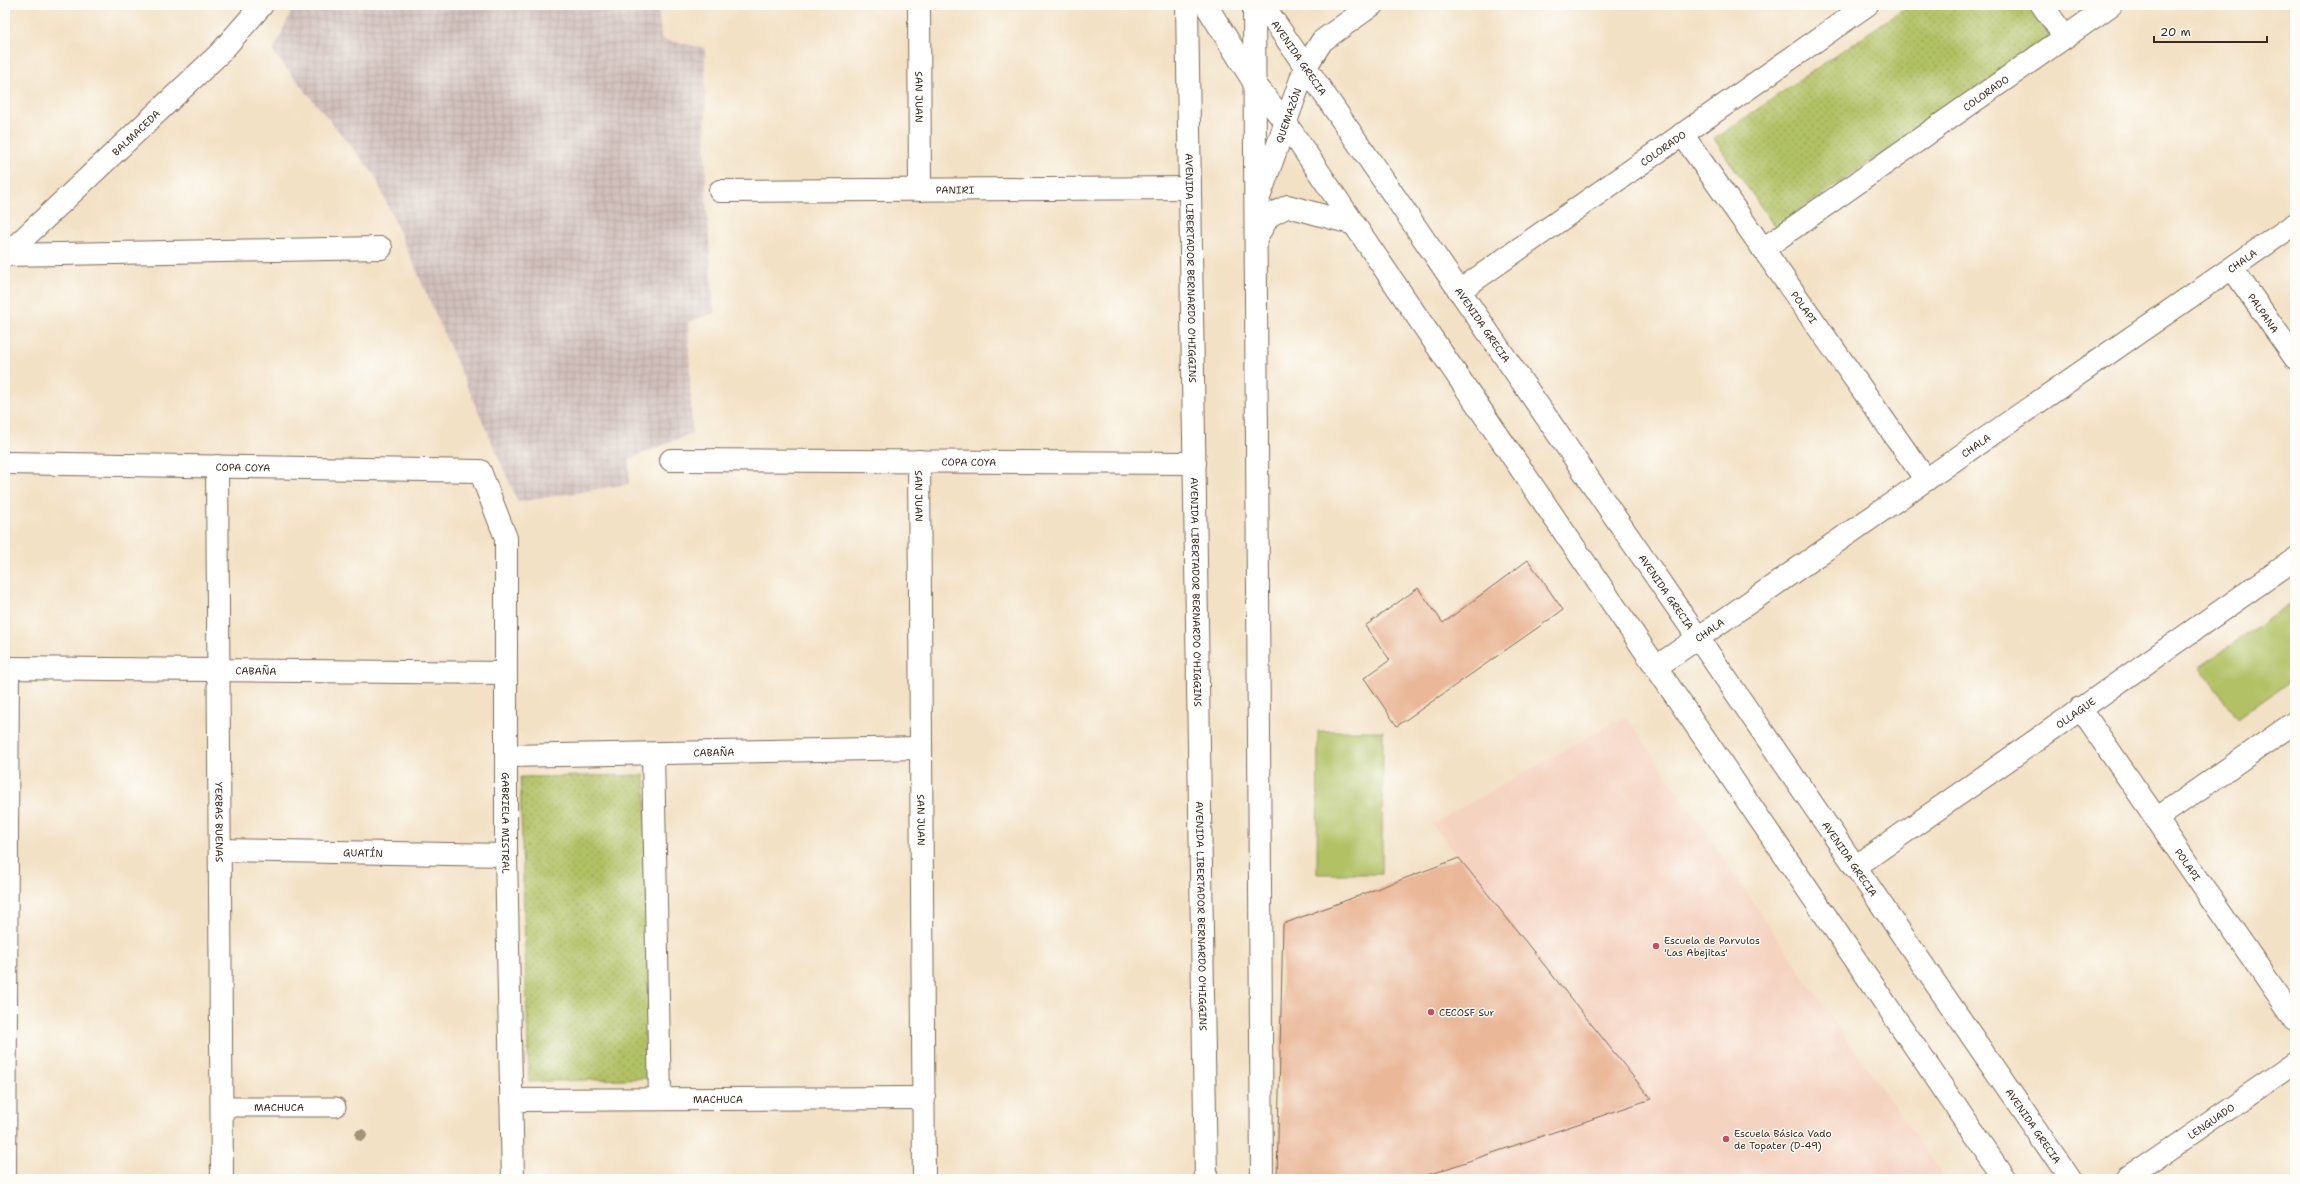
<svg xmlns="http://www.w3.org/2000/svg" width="2300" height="1184" font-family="'Shantell Sans',sans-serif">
<defs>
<pattern id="industrial-grid" width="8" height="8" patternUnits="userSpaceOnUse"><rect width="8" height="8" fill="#d1c0bc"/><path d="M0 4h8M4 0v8" fill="none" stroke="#b4a5a1"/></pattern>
<pattern id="grass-dots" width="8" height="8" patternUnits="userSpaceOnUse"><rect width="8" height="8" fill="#b1c164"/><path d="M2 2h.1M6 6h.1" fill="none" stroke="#919d52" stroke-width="1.8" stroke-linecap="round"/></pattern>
</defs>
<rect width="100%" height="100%" fill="#fdfcf7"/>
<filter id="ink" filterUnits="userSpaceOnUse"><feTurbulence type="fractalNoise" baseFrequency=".025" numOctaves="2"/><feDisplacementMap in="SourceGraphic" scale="8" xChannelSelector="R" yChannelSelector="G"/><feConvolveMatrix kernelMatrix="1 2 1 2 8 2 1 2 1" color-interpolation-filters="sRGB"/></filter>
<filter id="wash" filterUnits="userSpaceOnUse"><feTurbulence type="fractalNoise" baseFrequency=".012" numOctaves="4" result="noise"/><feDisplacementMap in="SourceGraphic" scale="16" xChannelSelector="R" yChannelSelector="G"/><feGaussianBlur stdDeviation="0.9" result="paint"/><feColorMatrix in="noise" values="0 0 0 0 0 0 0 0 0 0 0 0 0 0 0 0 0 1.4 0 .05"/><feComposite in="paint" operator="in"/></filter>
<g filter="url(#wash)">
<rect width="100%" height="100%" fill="#f3e1c5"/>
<!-- built -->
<path fill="#f5d3c1" d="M1626,716L1843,1034L1946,1179H1416L1651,1099L1432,824Z"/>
<!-- industrial -->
<path fill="url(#industrial-grid)" d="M294,5H658L661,39L705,48L706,195L714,313L688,322L692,433L629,459V484L518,502L374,174L273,52Z"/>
<!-- grass -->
<path fill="url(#grass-dots)" stroke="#767641" d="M1909,5H2029L2051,38L1775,227L1714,139Z
M645,775L653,1078L529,1082L520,777Z"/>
<!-- green -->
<path fill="#b1c164" stroke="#767641" d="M2295,600V678L2237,719L2200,667Z
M1318,731H1383L1382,874H1317Z"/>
<g id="blocks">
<!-- building -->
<path fill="#eab798" d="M1528,560L1563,610L1397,726L1364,678L1390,660L1365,626L1418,588L1443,623Z
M1459,858L1651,1099L1416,1179H1277L1283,924Z"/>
</g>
</g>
<g filter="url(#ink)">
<use href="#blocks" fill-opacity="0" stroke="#7b6a58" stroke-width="1"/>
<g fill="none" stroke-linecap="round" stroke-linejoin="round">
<defs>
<g id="service">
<path id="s1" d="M222,1107H336"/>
</g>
<g id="minor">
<path id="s2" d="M919,5L920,190"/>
<path d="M2042,5L2065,37"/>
<path id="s3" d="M1682,134L1926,480"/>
<path id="s4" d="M720,191L1190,188"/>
<path id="s5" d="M1257,203L1305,68L1322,41L1372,5"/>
<path id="s6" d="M1763,249L2111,5"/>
<path d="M6,255L381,248"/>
<path id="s7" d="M2232,268L2295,358"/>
<path id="s8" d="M1459,291L1867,5"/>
<path id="s9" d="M671,460L1195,463"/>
<path id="s10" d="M919,461L924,1179"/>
<path id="s11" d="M5,463L480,471L506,538V855L513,1179"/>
<path id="s12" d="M217,466L222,1179"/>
<path id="s13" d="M1656,667L2295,224"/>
<path id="s14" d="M5,668L506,673"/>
<path id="s15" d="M2080,708L2295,1020"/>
<path d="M653,754L660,1099"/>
<path id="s16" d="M507,756L921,748"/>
<path d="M2156,819L2295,722"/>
<path id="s17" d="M220,850L506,855"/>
<path id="s18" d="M1855,867L2295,559"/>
<path id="s19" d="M511,1100L924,1098"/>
<path d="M5,1179L8,668"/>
<path id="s20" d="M2127,1179L2295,1063"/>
</g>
<g id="secondary">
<path d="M1206,5L1255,84L1285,122L1354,224L2005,1179"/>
<path id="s21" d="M1263,5L2070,1179"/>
<path id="s22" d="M5,256L220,53L262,5"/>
</g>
<g id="primary">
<path id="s23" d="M1187,5L1206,1179"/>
<path d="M1254,5L1262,1179"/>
<path d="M1256,238L1269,216L1288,206L1354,224"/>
</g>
</defs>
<!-- service casing -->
<use href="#service" stroke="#7b6a58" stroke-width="21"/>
<!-- minor casing -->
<use href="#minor" stroke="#7b6a58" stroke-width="24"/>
<!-- secondary casing -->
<use href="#secondary" stroke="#7b6a58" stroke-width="24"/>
<!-- primary casing -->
<use href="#primary" stroke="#7b6a58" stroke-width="24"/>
<!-- service -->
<use href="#service" stroke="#fff" stroke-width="19"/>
<!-- minor -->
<use href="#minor" stroke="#fff" stroke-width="22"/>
<!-- secondary -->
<use href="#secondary" stroke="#fff" stroke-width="22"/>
<!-- primary -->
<use href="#primary" stroke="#fff" stroke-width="22"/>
</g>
<!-- trees -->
<circle fill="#a19575" cx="361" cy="1135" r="6"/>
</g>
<!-- markers -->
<g fill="#d1495b" stroke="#fdfcf7" stroke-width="1.5">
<circle cx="1656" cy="946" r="4"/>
<circle cx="1431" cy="1012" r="4"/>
<circle cx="1726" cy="1139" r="4"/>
</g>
<g text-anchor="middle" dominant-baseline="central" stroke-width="3" stroke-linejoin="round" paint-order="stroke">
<!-- street labels -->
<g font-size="10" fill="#3b2a1e" stroke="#fdfcf7">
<text stroke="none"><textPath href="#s21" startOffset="64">AVENIDA GRECIA</textPath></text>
<text stroke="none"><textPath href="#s6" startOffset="272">COLORADO</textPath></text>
<text stroke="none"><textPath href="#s2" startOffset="92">SAN JUAN</textPath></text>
<text stroke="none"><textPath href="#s5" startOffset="93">QUEMAZÓN</textPath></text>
<text stroke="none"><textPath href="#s22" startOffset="180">BALMACEDA</textPath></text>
<text stroke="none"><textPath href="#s8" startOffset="249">COLORADO</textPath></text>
<text stroke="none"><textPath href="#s4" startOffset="235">PANIRI</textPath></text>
<text stroke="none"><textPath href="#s13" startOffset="713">CHALA</textPath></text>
<text stroke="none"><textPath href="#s23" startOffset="263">AVENIDA LIBERTADOR BERNARDO O'HIGGINS</textPath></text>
<text stroke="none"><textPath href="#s3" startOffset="212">POLAPI</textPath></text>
<text stroke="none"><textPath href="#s7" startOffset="55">PALPANA</textPath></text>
<text stroke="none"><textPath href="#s21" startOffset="388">AVENIDA GRECIA</textPath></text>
<text stroke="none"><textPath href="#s13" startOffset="389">CHALA</textPath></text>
<text stroke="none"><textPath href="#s9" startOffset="298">COPA COYA</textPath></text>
<text stroke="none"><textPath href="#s11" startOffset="238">COPA COYA</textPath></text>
<text stroke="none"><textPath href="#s10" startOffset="35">SAN JUAN</textPath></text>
<text stroke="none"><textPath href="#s23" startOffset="587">AVENIDA LIBERTADOR BERNARDO O'HIGGINS</textPath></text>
<text stroke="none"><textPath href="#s21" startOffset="712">AVENIDA GRECIA</textPath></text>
<text stroke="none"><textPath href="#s13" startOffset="65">CHALA</textPath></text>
<text stroke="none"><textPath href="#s14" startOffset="251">CABAÑA</textPath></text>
<text stroke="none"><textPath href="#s18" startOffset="269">OLLAGUE</textPath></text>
<text stroke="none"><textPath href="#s16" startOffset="207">CABAÑA</textPath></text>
<text stroke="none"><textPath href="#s10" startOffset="359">SAN JUAN</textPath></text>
<text stroke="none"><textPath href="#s12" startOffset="356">YERBAS BUENAS</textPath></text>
<text stroke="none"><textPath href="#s11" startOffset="832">GABRIELA MISTRAL</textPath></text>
<text stroke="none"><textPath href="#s17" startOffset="143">GUATÍN</textPath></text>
<text stroke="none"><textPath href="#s21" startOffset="1036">AVENIDA GRECIA</textPath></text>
<text stroke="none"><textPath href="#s15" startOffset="190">POLAPI</textPath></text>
<text stroke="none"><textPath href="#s23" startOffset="911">AVENIDA LIBERTADOR BERNARDO O'HIGGINS</textPath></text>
<text stroke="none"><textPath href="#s19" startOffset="207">MACHUCA</textPath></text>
<text stroke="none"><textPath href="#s1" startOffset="57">MACHUCA</textPath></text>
<text stroke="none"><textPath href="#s20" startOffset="102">LENGUADO</textPath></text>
<text stroke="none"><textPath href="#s21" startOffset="1360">AVENIDA GRECIA</textPath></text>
</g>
<!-- poi labels -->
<g font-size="10" fill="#3b2a1e" stroke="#fdfcf7" text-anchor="start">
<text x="1664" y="940">Escuela de Parvulos<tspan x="1664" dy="12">'Las Abejitas'</tspan></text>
<text x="1439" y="1012">CECOSF Sur</text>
<text x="1734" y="1133">Escuela Básica Vado<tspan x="1734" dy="12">de Topater (D-49)</tspan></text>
</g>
</g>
<!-- margin -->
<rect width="2300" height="1184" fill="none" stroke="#fdfcf7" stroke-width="20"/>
<!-- scale -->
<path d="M2154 36v6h113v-6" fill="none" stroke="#3b2a1e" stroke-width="2"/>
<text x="2160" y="36" font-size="12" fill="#3b2a1e" stroke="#fdfcf7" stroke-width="3" paint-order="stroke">20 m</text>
</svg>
